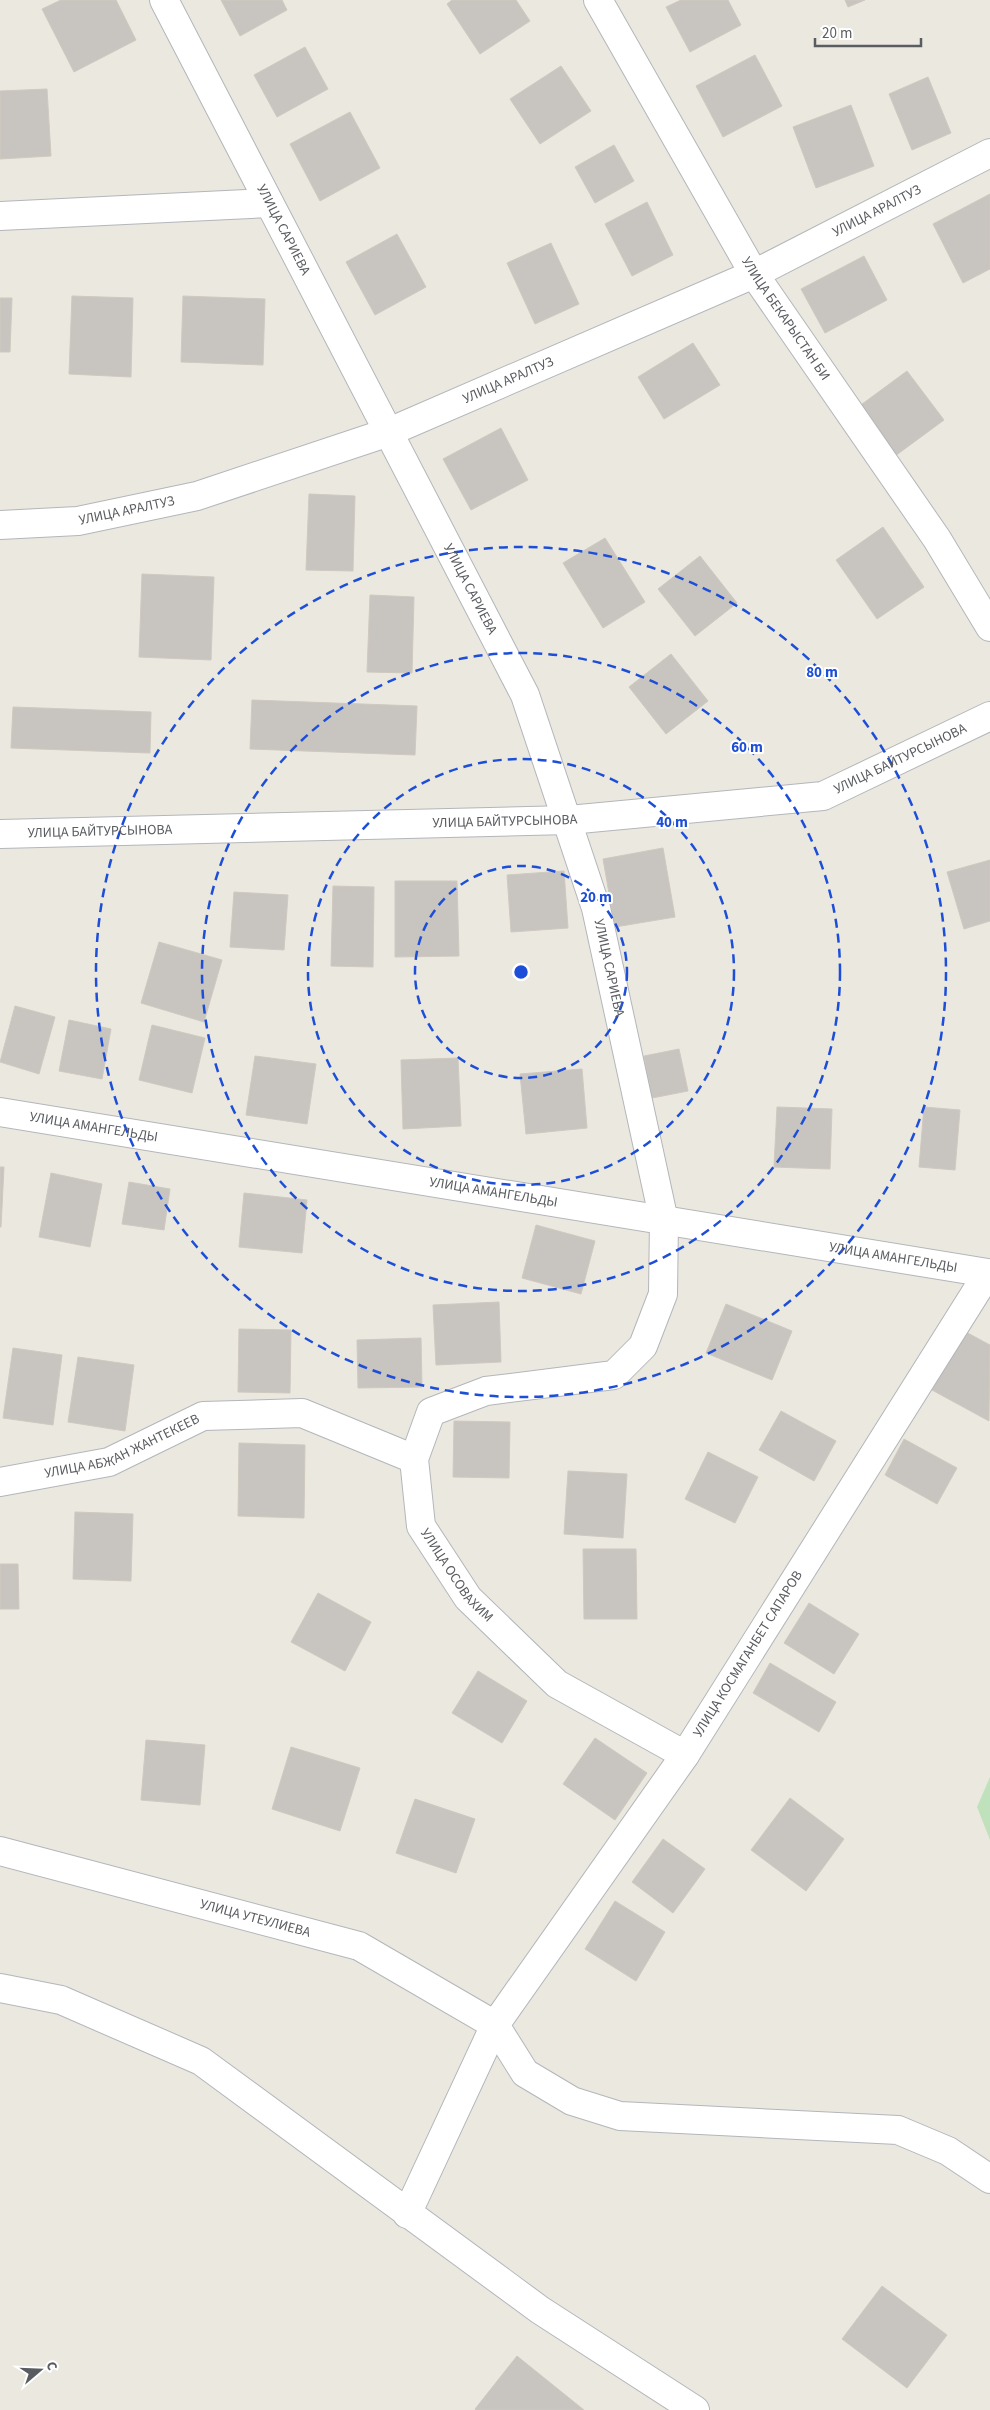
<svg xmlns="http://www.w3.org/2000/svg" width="990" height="2410" font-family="'Source Sans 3',sans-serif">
<rect width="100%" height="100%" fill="#ebe8e0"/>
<!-- green -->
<path fill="#bfe2bd" d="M990,1777V1840L977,1807Z"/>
<!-- building -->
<path fill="#c8c4bf" stroke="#cfc9bf" d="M61,0H116L136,40L74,72L42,9Z
M221,0H282L287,10L240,36Z
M452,0H516L530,21L480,54L447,4Z
M681,0H728L741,25L690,52L666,7Z
M845,0H865L848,7Z
M305,47L328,89L277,117L254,75Z
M755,55L782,106L723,137L696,86Z
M561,66L591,111L540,144L510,99Z
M928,77L951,133L912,150L889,94Z
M47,89L51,156L0,159V91Z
M851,105L874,166L816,188L793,127Z
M350,112L380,168L320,201L290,144Z
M614,145L634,181L595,203L575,167Z
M990,194V269L963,283L933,224Z
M647,202L673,255L632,276L605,224Z
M397,234L426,287L375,315L346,262Z
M551,243L579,304L535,324L507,263Z
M864,256L887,300L825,333L801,289Z
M72,296L133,298L131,377L69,374Z
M183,296L265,299L263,365L181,362Z
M0,298H12L10,352H0Z
M693,343L720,385L664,419L638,377Z
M907,371L944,420L891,459L854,410Z
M501,428L528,480L471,510L443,459Z
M309,494L355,496L353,571L306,570Z
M883,527L924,587L877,619L836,560Z
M605,538L645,602L603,628L563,563Z
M700,556L737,603L695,636L658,589Z
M142,574L214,577L211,660L139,657Z
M370,595L414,597L412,673L367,672Z
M671,654L708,701L666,734L629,687Z
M252,700L417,706L415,755L250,749Z
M13,707L151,712L150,753L11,748Z
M663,848L675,917L615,927L603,859Z
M990,860V921L964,929L947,872Z
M564,871L568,928L511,932L507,875Z
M395,881H457L459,956L395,957Z
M333,886L374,887L373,967L331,966Z
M234,892L288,895L284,950L230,947Z
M159,942L222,960L204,1022L141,1003Z
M15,1006L55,1017L39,1074L0,1062Z
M69,1020L111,1029L102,1079L59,1071Z
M152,1025L205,1038L192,1093L139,1080Z
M679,1049L688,1091L652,1098L644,1056Z
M255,1056L316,1064L307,1124L246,1115Z
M458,1058L461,1126L403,1129L401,1060Z
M582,1069L587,1128L526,1134L520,1074Z
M777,1107L832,1109L830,1169L774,1167Z
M924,1107L960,1110L955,1170L919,1167Z
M0,1167H4L1,1227H0Z
M51,1173L102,1184L90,1247L39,1237Z
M129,1182L170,1189L164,1230L122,1224Z
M244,1193L307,1200L302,1253L239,1247Z
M536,1225L595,1241L581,1294L522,1278Z
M499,1302L501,1362L436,1365L433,1305Z
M726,1304L792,1331L772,1380L706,1353Z
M239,1329L291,1330L290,1393L238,1392Z
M964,1331L990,1345L989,1421L932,1390Z
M421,1338L422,1387L358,1388L357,1340Z
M13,1348L62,1355L53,1425L3,1418Z
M78,1357L134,1365L125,1431L68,1422Z
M781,1411L836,1441L814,1481L759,1450Z
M454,1421L510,1422L509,1478L453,1477Z
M904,1439L957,1468L937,1504L885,1475Z
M239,1443L305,1445L304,1518L238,1516Z
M708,1452L758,1477L735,1523L685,1499Z
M568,1471L627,1474L623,1538L564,1534Z
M75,1512L133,1514L131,1581L73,1579Z
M583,1549H636L637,1619H584Z
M0,1564H18L19,1609H0Z
M318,1593L371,1622L345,1671L291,1642Z
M809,1603L859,1634L834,1674L784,1643Z
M770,1663L836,1702L819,1732L753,1693Z
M478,1671L527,1701L502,1743L452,1713Z
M595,1738L647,1773L615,1820L563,1784Z
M146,1740L205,1745L200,1805L141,1800Z
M291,1747L360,1768L340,1831L272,1809Z
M790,1798L844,1839L806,1891L751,1850Z
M415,1799L475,1819L456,1873L396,1853Z
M663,1839L705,1869L673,1913L632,1882Z
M615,1901L665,1932L636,1981L585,1949Z
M882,2286L947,2335L907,2388L842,2339Z
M517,2356L584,2410H476L475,2409Z"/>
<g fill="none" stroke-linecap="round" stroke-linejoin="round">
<defs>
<g id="minor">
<path id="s1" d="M164,0L525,695L596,908L664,1221L663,1294L643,1346L614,1375L486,1391L431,1412L414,1459L421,1526L468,1598L557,1684L685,1755"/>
<path id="s2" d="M598,0L754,274L937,539L990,627"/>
<path d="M0,216L269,203"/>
<path id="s3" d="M0,525L78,521L197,496L389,432L754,274L990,153"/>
<path id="s4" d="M0,834L569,820L823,796L990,716"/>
<path id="s5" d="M0,1112L988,1273L685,1755L495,2025L407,2214"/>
<path id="s6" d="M0,1482L109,1462L203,1416L302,1413L414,1459"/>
<path id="s7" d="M0,1851L359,1946L495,2025"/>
<path d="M0,1988L61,2000L201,2061L540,2310L695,2410"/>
<path d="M495,2025L525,2073L572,2101L620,2116L898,2130L948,2151L990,2179"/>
</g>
</defs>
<!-- minor casing -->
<use href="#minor" stroke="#b3b6ba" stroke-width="30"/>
<!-- minor -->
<use href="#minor" stroke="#fff" stroke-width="28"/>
</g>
<!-- distance rings -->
<g fill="none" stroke="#1d4ed8" stroke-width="2.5" stroke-dasharray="9 6">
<circle cx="521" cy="972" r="106"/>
<circle cx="521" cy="972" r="213"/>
<circle cx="521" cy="972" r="319"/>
<circle cx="521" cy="972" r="425"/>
</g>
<g text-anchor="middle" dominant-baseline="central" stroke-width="4" stroke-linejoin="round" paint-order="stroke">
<!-- street labels -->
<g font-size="14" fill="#595c60" stroke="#fff">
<text stroke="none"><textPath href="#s3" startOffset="938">УЛИЦА АРАЛТУЗ</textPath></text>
<text stroke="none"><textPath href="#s1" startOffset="259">УЛИЦА САРИЕВА</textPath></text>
<text stroke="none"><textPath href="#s2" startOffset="370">УЛИЦА БЕКАРЫСТАН БИ</textPath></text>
<text stroke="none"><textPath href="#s3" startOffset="532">УЛИЦА АРАЛТУЗ</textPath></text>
<text stroke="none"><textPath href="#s3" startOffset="128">УЛИЦА АРАЛТУЗ</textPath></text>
<text stroke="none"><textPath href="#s1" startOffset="664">УЛИЦА САРИЕВА</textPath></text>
<text stroke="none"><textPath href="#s4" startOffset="910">УЛИЦА БАЙТУРСЫНОВА</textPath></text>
<text stroke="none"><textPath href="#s4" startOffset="505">УЛИЦА БАЙТУРСЫНОВА</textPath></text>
<text stroke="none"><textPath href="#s4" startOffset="100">УЛИЦА БАЙТУРСЫНОВА</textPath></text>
<text stroke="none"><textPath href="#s1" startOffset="1069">УЛИЦА САРИЕВА</textPath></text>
<text stroke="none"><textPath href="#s5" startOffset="95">УЛИЦА АМАНГЕЛЬДЫ</textPath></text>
<text stroke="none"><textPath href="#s5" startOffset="500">УЛИЦА АМАНГЕЛЬДЫ</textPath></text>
<text stroke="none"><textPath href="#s5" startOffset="905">УЛИЦА АМАНГЕЛЬДЫ</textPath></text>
<text stroke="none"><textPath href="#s6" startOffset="128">УЛИЦА АБЖАН ЖАНТЕКЕЕВ</textPath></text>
<text stroke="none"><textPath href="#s1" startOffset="1864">УЛИЦА ОСОВАХИМ</textPath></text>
<text transform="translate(748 1654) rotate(-58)">УЛИЦА КОСМАГАНБЕТ САПАРОВ</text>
<text stroke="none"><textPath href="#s7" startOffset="264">УЛИЦА УТЕУЛИЕВА</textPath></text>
</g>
</g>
<circle cx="521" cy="972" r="8" fill="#1d4ed8" stroke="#fff" stroke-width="2.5"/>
<g font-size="15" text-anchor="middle" font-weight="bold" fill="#1d4ed8" stroke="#fff" stroke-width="4" stroke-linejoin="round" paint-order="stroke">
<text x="822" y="677">80 m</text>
<text x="747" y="752">60 m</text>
<text x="672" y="827">40 m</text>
<text x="596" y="902">20 m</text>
</g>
<!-- north arrow -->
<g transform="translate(40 2370) rotate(71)" stroke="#ffffff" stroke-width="4" paint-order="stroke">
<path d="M0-4L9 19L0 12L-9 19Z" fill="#595c60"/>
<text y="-8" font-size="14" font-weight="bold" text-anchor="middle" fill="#595c60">С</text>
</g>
<!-- scale -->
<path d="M815 38v8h106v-8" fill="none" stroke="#595c60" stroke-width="2.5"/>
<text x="822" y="38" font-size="15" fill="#595c60" stroke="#ffffff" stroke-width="4" paint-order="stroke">20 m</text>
</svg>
